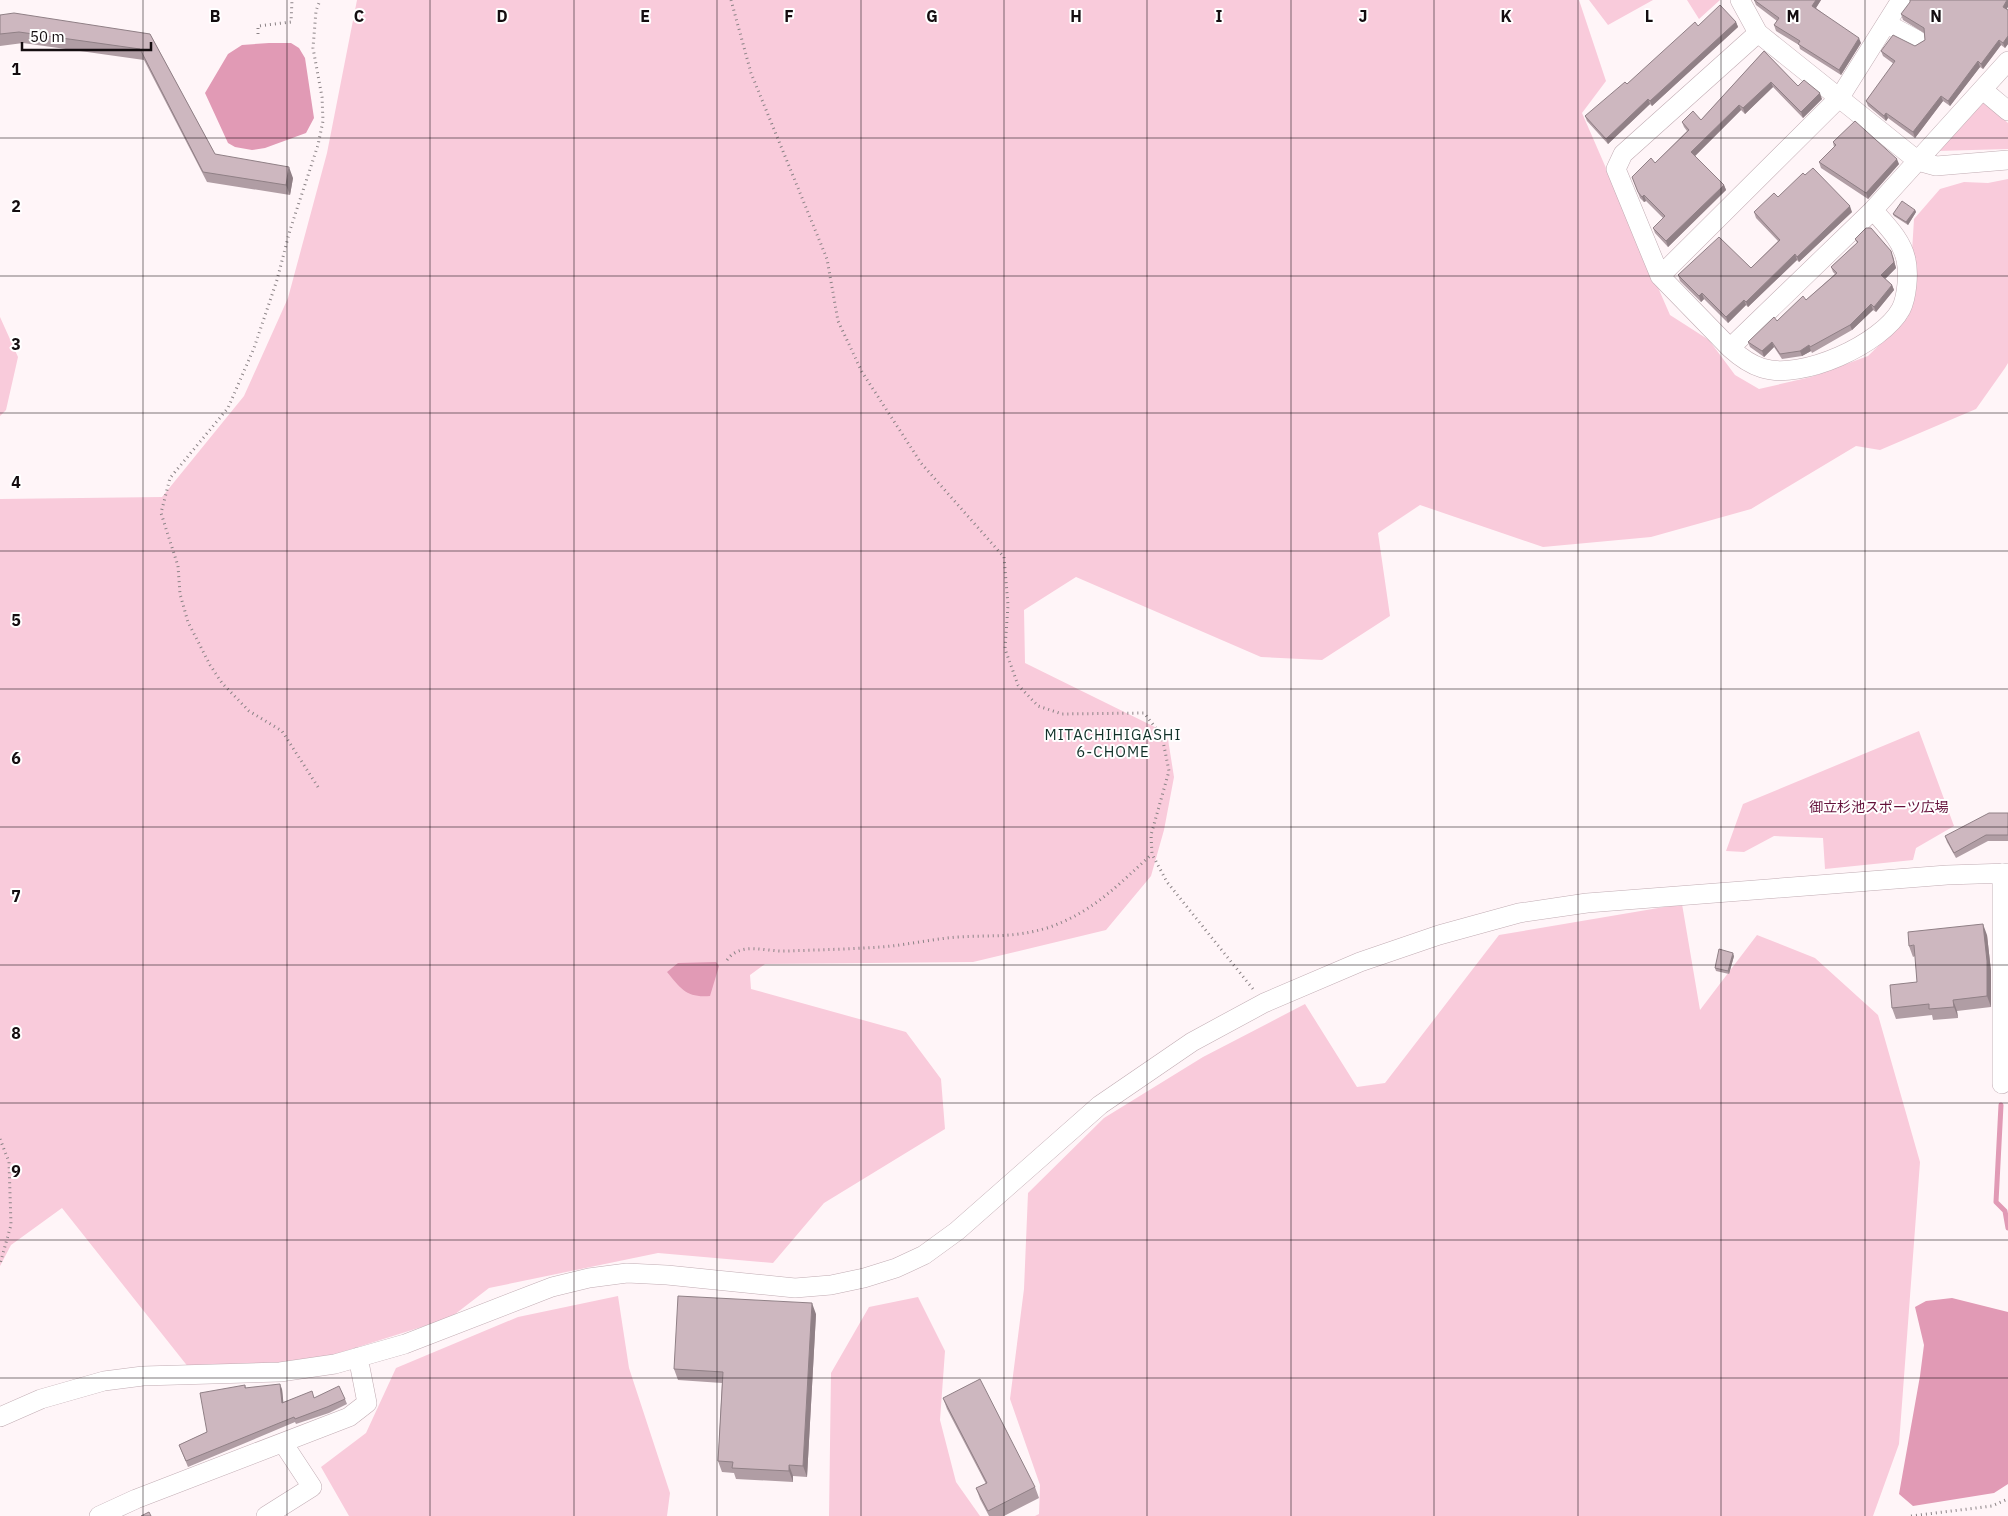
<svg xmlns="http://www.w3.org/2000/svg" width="2008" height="1516" font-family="'IBM Plex Sans','Noto Sans JP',sans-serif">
<rect width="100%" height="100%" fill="#fff5f8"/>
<!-- green -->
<path fill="#f9cbdb" d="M357,0H1579L1606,81L1582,113L1670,315L1709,340L1735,375L1759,389L1811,377L1868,356L1908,317L1914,219L1940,189L1964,182L1988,183L2008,179V363L2005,368L1976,409L1880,450L1856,446L1751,509L1651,537L1543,547L1420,505L1378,533L1390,616L1322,660L1261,657L1076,577L1024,610L1025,663L1167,733L1174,777L1164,830L1151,876L1106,930L973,962L765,964L750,975L751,989L906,1032L941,1079L945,1129L824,1203L773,1263L658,1253L489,1288L450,1318L301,1365L189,1368L62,1208L11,1245L0,1266V499L162,497L244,396L288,298L327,153Z
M1589,0H1653L1608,25Z
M1687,0H1720L1699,19Z
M1982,100L2008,123V149L1937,151Z
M0,317L18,357L6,410L0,416Z
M1919,731L1954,826L1916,848L1913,860L1825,869L1823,838L1774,836L1744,852L1726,851L1743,804Z
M1682,904L1700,1010L1757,935L1815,958L1878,1015L1920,1162L1899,1444L1873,1516H1035L1039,1514L1040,1485L1010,1399L1024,1289L1028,1193L1104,1118L1203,1057L1305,1004L1357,1087L1385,1083L1499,935Z
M618,1296L629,1368L670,1493L667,1516H349L321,1467L366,1433L396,1368L518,1317Z
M918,1297L945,1351L940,1420L956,1482L980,1516H829L831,1373L869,1307Z"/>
<!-- water -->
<path fill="#e19ab5" d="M269,43H291L299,48L305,58L314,118L306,133L265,148L252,150L235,147L228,143L205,93L228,54L242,45Z
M716,962L719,966L710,996C687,998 681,989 667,972L678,963Z
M1952,1298L2008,1312V1484L1994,1493L1913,1506L1899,1494L1920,1376L1924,1345L1915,1307L1926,1301Z"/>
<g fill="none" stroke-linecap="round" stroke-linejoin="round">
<!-- stream -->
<path stroke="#e19ab5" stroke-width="5" d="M2001,1105L1996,1202L2005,1211L2008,1228"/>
<defs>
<path id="minor" d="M1740,0L1758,33L1918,161L1936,166L2008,160
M1887,24L1917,40
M1758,33L1623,154L1616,169L1660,276L1730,348L1873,210L2008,61
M1983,90L2008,111
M1660,276L1840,97L1901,0
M1730,348C1740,357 1749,364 1762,368C1801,381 1882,344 1901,309C1907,297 1909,273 1906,260C1902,240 1886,225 1873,210
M2002,873V1084
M0,1417L41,1399L104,1381L143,1376L280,1372L335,1364L405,1344L552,1287L589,1278L627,1273L667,1275L795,1288L831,1285L864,1278L896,1268L924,1255L957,1231L1100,1105L1192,1042L1264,1003L1360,962L1439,935L1519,913L1587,903L1947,875L2008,873
M99,1516L136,1499L349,1417L367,1403L358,1357
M266,1516L312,1487L283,1443"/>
</defs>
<!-- minor casing -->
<use href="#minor" stroke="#c1acb3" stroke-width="20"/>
<!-- path -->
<path stroke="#8b8386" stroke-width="3" stroke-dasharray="1 4" stroke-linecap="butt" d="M731,0L751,73L827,259L838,321L862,372L921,463L1004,557L1008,605L1005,649L1018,685L1038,706L1062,714L1144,713L1162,736L1169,771L1151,835L1152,854L1167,882L1253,989
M258,34V26L291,22L292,0
M318,787L282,731L249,711L222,683L210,665L188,622L180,594L178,566L161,513L170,478L228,408L254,348L277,280L290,230L318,145L323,121L322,97L313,48L316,11L320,0
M727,960C741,941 765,952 786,951C818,950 850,949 881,947C907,945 932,939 957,937C991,935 1013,938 1047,928C1092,913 1118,885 1152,854
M0,1139L9,1162L11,1225L0,1264
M1911,1516L1992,1506L2008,1499"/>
<!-- minor -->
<use href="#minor" stroke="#fff" stroke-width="19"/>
</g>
<!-- wall -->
<path fill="#b09da4" d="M1754,0H1821L1816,8L1861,43L1841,75L1800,49L1799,45L1776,31L1774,25L1777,21L1756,5Z
M2007,9L2008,10V44L2005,48L2001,45L1983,69L1980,67L1950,106L1943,101L1915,138L1888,118L1886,121L1868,106L1866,101L1894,64L1883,56L1881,51L1915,46L1925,40L1924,33L1903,20L1901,14Z
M0,15L150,34L215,154L293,178L290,195L207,182L144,60L23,43L0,46Z
M1736,22L1738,27L1652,106L1650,104L1608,144L1587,121L1585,116L1627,84L1698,26Z
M1764,51L1798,86L1822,99L1803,118L1773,87L1745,114L1741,110L1695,156L1724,185L1726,190L1668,247L1655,233L1653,228L1663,218L1646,201L1644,202L1640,198L1632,177L1655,163L1687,131L1684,127L1682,122L1701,120Z
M1833,142L1899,164L1868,199L1821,168L1819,162L1834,147Z
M1778,197L1852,212L1799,262L1797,260L1748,307L1746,305L1728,323L1704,299L1701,302L1680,281L1678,275L1751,268L1778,241L1756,218L1754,212Z
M1915,210L1916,212L1908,225L1894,216L1893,214Z
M1855,239L1893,256L1896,268L1885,279L1892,285L1894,290L1876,312L1873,310L1852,330L1812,353L1811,351L1802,356L1782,359L1774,347L1764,357L1750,347L1748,342L1806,300L1835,274L1833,272L1831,267L1857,243Z
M2008,813V841H1988L1956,858L1947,842L1945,836Z
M1987,935L1991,971V1007L1957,1011L1958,1018L1933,1020L1932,1015L1896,1019L1892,1008L1917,982L1915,956L1913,957L1909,946Z
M1734,956L1729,974L1716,971L1715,968Z
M816,1314L807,1477L793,1476V1482L736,1479L734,1473L722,1472L718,1461L722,1383L678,1380L674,1369Z
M245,1385L246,1388L282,1389L283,1402L314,1398L345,1399L347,1404L329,1413L296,1424L295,1422L188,1467L179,1445L207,1432Z
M943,1398L1035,1487L1039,1498L1004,1516H989L980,1499L976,1488L986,1484L947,1409Z"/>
<!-- shaded-wall -->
<path fill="#908086" d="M1816,0H1821L1814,11L1812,6Z
M2007,0H2008V7L2005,12L2003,7Z
M1736,22L1738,27L1652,106L1650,101Z
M2008,36V44L2005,48L2003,43Z
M1859,38L1861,43L1841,75L1839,70Z
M1999,40L2001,45L1983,69L1981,64Z
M1978,61L1980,67L1950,106L1948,101Z
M1771,82L1773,87L1745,114L1743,108Z
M1820,93L1822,99L1803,118L1801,112Z
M1941,96L1943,101L1915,138L1913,132Z
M1648,99L1650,104L1608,144L1606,139Z
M1739,105L1741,110L1693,158L1691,152Z
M1886,113L1888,118L1886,121L1884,116Z
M1897,159L1899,164L1868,199L1866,193Z
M289,167L293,178L290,195L286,185Z
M1724,185L1726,190L1668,247L1666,241Z
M1644,195L1646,201L1644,202L1642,197Z
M1850,206L1852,212L1799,262L1797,257Z
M1915,210L1916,212L1908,225L1906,222Z
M1891,251L1896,268L1883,281L1881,275Z
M1795,254L1797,260L1748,307L1746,302Z
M1892,285L1894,290L1876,312L1874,307Z
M1702,293L1704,299L1701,302L1699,296Z
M1744,300L1746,305L1728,323L1726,317Z
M1871,304L1873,310L1852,330L1850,325Z
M1772,342L1774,347L1764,357L1762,351Z
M1809,345L1811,351L1802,356L1800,351Z
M1983,924L1987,935L1991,971V1007L1987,996Z
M1733,953L1734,956L1729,974L1728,971Z
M1953,1000L1957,1011L1958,1018L1954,1007Z
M812,1303L816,1314L807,1477L803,1466Z
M280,1384L282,1389L284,1408L282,1403Z
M789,1465L793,1476V1482L789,1471Z"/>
<!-- building -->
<path fill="#cdb7bf" stroke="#908086" d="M1754,0H1816L1812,6L1859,38L1839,70L1798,44L1800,41L1774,25L1779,18Z
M1910,0H2007L2003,7L2008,10V36L2003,43L1999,40L1981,64L1978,61L1948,101L1941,96L1913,132L1886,113L1884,116L1866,101L1895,61L1881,51L1893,35L1915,46L1925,40L1924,28L1901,14L1910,2Z
M1720,5L1736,22L1650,101L1648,99L1606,139L1585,116L1625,82L1627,84L1695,22L1698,26Z
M14,13L150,34L215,154L289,167L286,185L203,172L140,49L19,32L0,34V15Z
M1764,51L1798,86L1804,80L1820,93L1801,112L1771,82L1743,108L1739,105L1691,152L1724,185L1666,241L1653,228L1665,216L1644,195L1642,197L1638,192L1632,177L1651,158L1655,163L1689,130L1682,122L1693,111L1701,120Z
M1855,121L1897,159L1866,193L1819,162L1836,145L1833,142Z
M1813,168L1850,206L1797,257L1795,254L1746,302L1744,300L1726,317L1702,293L1699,296L1678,275L1719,237L1751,268L1752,267L1780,240L1754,212L1774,193L1778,197L1803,173L1805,175Z
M1902,201L1915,210L1906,222L1893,214Z
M1866,228H1871L1891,251L1894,262L1881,275L1892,285L1874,307L1871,304L1850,325L1810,347L1809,345L1800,351L1780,354L1772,342L1762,351L1748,342L1774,317L1777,321L1803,296L1806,300L1837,273L1831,267L1858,242L1855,239Z
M1989,813H2008V835H1986L1954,853L1945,836Z
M1983,924L1987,961V996L1953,1000L1954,1007L1929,1009V1004L1892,1008L1890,985L1917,982L1914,945L1909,946L1908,932Z
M1719,949L1733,953L1728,971L1715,968Z
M678,1296L812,1303L803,1466L789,1465V1471L732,1468L733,1462L718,1461L723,1372L674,1369Z
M980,1379L1035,1487L988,1511L976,1488L987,1483L943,1398Z
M280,1384L282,1403L312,1391L314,1398L339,1386L345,1399L327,1407L295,1419L294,1417L186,1461L179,1445L207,1432L200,1393L245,1385V1388Z
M149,1512L151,1516H141Z"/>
<!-- grid -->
<path fill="none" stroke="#140d10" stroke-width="1" stroke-opacity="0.55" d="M143,0V1516M287,0V1516M430,0V1516M574,0V1516M717,0V1516M861,0V1516M1004,0V1516M1147,0V1516M1291,0V1516M1434,0V1516M1578,0V1516M1721,0V1516M1865,0V1516M0,138H2008M0,276H2008M0,413H2008M0,551H2008M0,689H2008M0,827H2008M0,965H2008M0,1103H2008M0,1240H2008M0,1378H2008"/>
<g text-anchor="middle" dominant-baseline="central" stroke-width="4" stroke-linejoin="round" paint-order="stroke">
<!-- park labels -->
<g font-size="14" fill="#63103a" stroke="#fff">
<text x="1879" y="807">御立杉池スポーツ広場</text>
</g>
<!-- neighbourhood labels -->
<g font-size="15" letter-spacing="1" fill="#103028" stroke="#fff">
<text x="1113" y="734">MITACHIHIGASHI<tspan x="1113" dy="17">6-CHOME</tspan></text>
</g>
</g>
<g font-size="16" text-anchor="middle" font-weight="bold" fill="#140d10" stroke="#fff" stroke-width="4" stroke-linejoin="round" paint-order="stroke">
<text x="215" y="22">B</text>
<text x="359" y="22">C</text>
<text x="502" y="22">D</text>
<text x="645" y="22">E</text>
<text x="789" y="22">F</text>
<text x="932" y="22">G</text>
<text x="1076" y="22">H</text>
<text x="1219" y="22">I</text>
<text x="1363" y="22">J</text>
<text x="1506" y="22">K</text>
<text x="1649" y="22">L</text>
<text x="1793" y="22">M</text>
<text x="1936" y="22">N</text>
<text x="16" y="75">1</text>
<text x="16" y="212">2</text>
<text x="16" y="350">3</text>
<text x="16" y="488">4</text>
<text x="16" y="626">5</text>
<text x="16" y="764">6</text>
<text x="16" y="902">7</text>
<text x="16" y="1039">8</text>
<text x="16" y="1177">9</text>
</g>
<!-- scale -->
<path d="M22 42v8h129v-8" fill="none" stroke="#140d10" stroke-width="2.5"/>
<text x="30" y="42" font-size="15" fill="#140d10" stroke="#ffffff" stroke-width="4" paint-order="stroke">50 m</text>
</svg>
